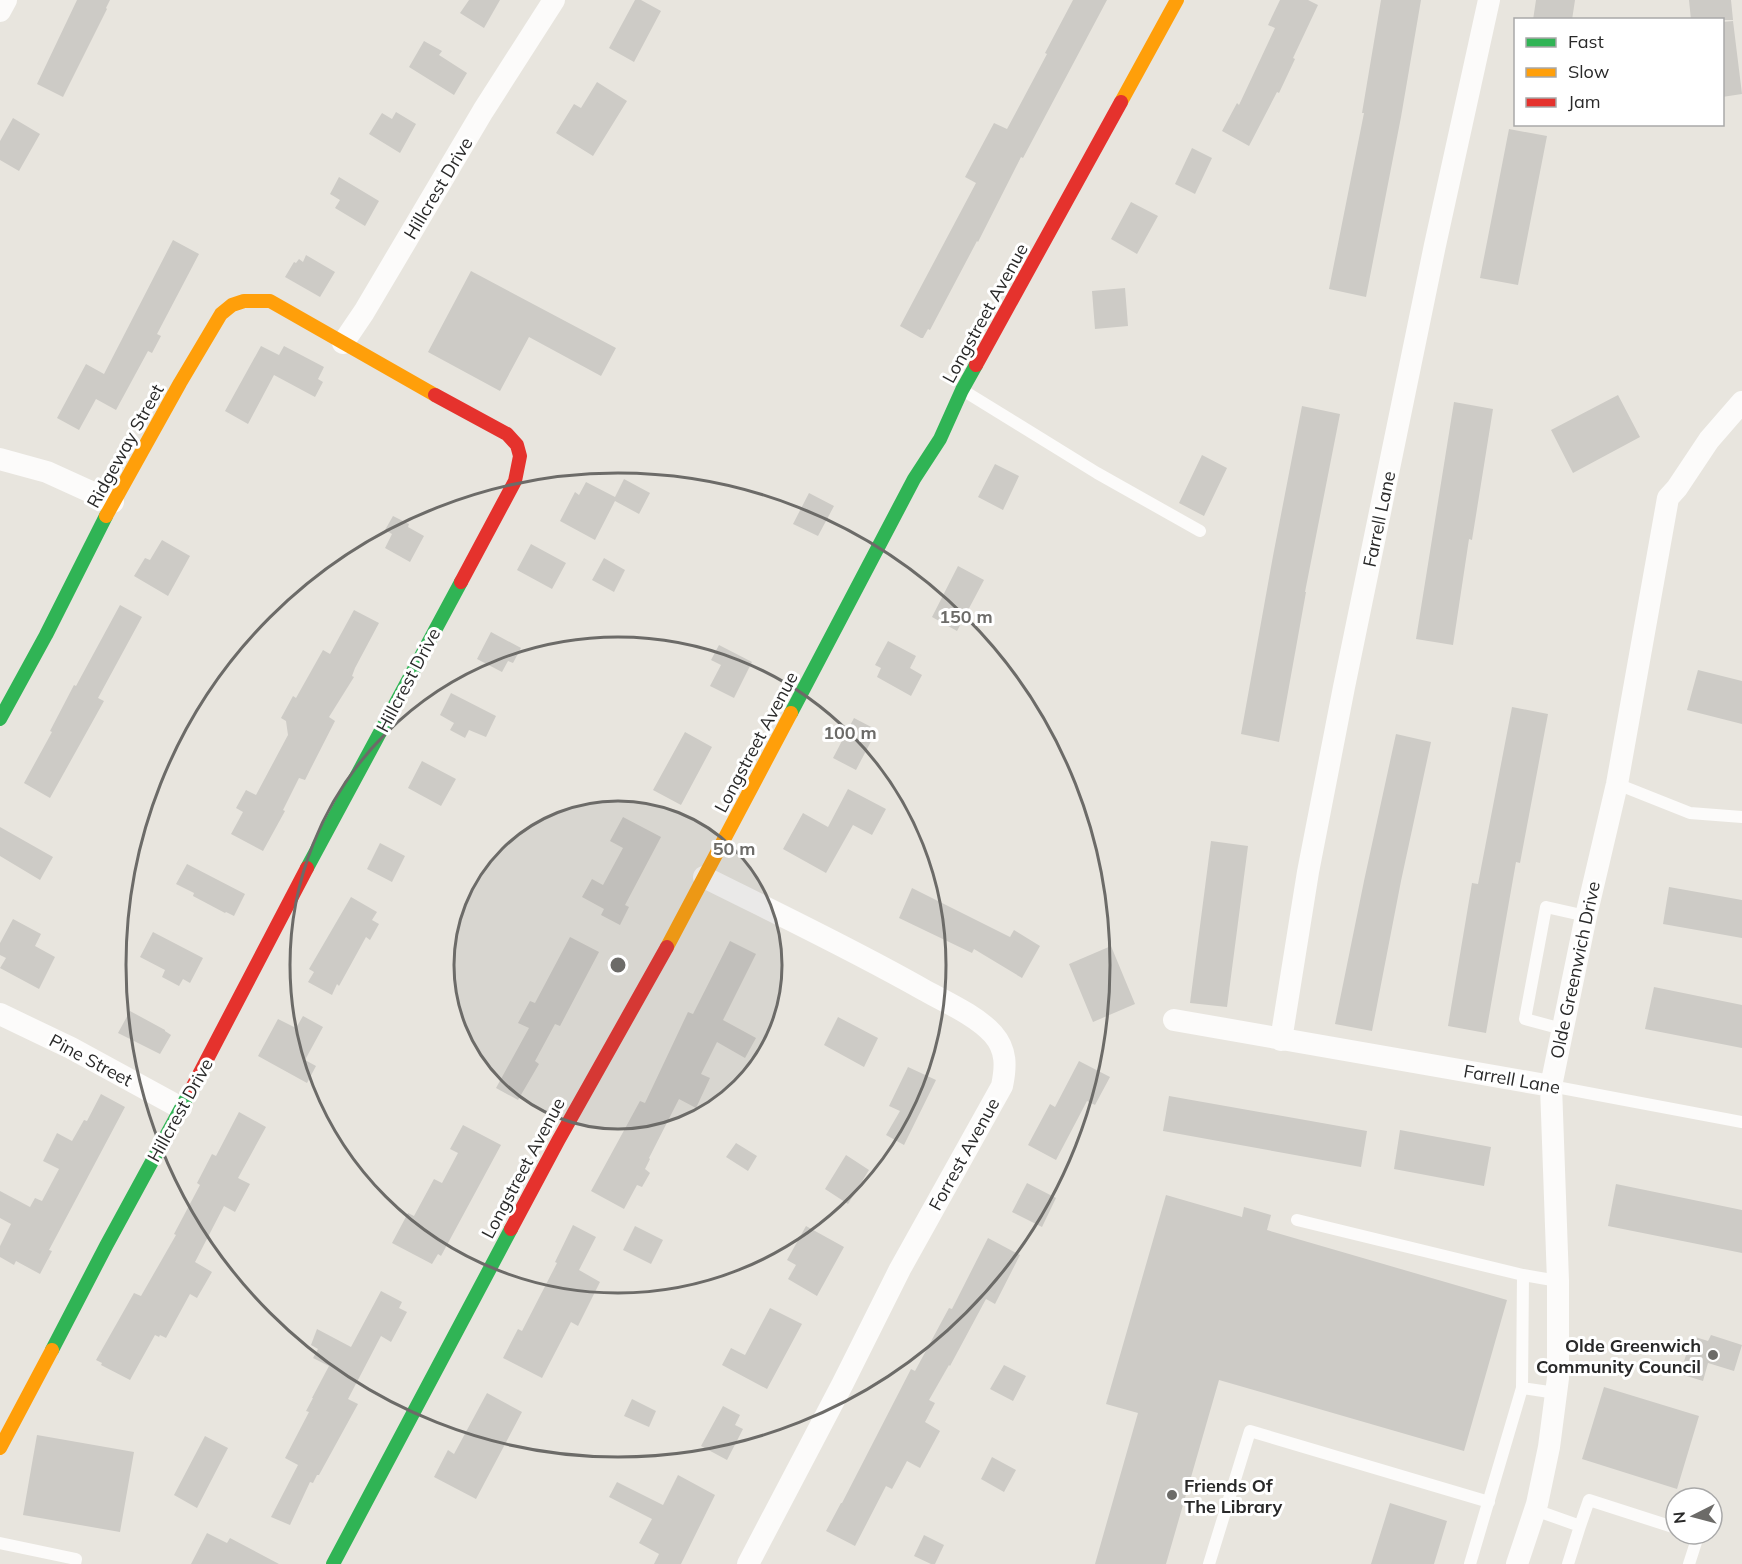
<svg xmlns="http://www.w3.org/2000/svg" width="1742" height="1564" font-family="Mulish,sans-serif">
<rect width="100%" height="100%" fill="#e8e5de"/>
<!-- building -->
<path fill="#cdcbc6" d="M77,0H110L106,8L107,9L63,97L37,84Z
M469,0H500L484,28L460,13Z
M635,0H641L661,11L634,62L609,48Z
M1073,0H1107L1023,158L1021,157L978,242L977,241L930,330L928,329L923,338H921L900,326L976,183L965,177L994,123L1007,129L1047,54L1045,53Z
M1280,0H1308L1318,5L1293,58L1295,59L1279,93L1277,92L1249,146L1222,131L1237,103L1239,105L1275,28L1268,25Z
M1381,0H1421L1401,117L1366,297L1329,289L1364,113H1362Z
M1536,0H1575L1572,20H1533Z
M1689,0H1731L1733,20H1691Z
M1733,21L1742,94L1722,97V22Z
M424,41L442,51L439,55L467,73L454,95L409,67Z
M597,82L627,101L593,156L556,133L574,104L581,108Z
M396,112L416,124L400,153L369,134L382,113L392,119Z
M13,118L40,134L19,171L0,160V141Z
M1509,129L1547,136L1518,285L1480,278Z
M1192,148L1212,158L1195,194L1175,184Z
M339,177L379,201L365,226L335,208L340,200L330,194Z
M1131,202L1158,216L1137,254L1111,239Z
M173,240L199,254L157,334L161,336L152,353L148,351L116,410L96,399L79,430L57,418L86,364L104,374Z
M306,255L335,272L320,297L285,277L294,262L296,263L299,259L303,262Z
M471,271L616,348L601,376L529,337L500,391L428,352Z
M1125,288L1128,326L1095,329L1092,291Z
M261,346L279,355L284,346L324,367L318,379L323,382L315,397L274,375L248,424L225,411Z
M1618,395L1640,437L1573,473L1551,430Z
M1454,402L1493,409L1472,540L1469,539L1453,645L1416,639Z
M1302,406L1340,414L1305,592H1306L1279,742L1241,734L1273,556Z
M1202,455L1227,468L1204,516L1179,503Z
M995,464L1019,476L1003,510L978,497Z
M624,479L650,493L639,514L615,501L595,540L560,521L575,492L579,495L586,482L615,497Z
M809,493L834,506L818,536L793,524Z
M393,516L409,524L408,527L424,536L410,562L385,548L392,534L385,530Z
M162,540L190,556L168,596L134,576L145,558L150,560Z
M531,544L566,563L552,589L517,570Z
M604,558L625,570L614,592L592,580Z
M958,566L984,580L957,631L932,617Z
M120,605L142,617L98,698L104,701L50,798L24,783L52,732L50,731L74,685L76,686Z
M354,610L379,623L355,668L352,676L354,677L329,717L335,721L311,768L305,780L299,778L283,810L285,811L263,851L231,834L243,812L236,808L246,790L256,795L288,735L286,721L281,718L293,696L296,698L323,650L330,654Z
M491,632L521,648L513,663L508,661L502,672L477,659Z
M888,641L916,656L910,668L922,675L911,696L877,677L881,668L875,665Z
M719,645L752,662L734,698L710,686L721,665L711,660Z
M1698,670L1742,681V724L1687,710Z
M451,693L496,716L486,737L469,730L465,738L450,730L454,723L440,715Z
M1512,707L1548,714L1520,863L1516,862L1486,1033L1448,1026L1472,883L1478,884Z
M854,718L877,730L856,770L833,758Z
M685,732L712,747L681,805L653,790Z
M1396,734L1431,742L1401,881L1372,1031L1335,1024L1364,881Z
M422,761L456,779L441,806L408,788Z
M848,789L886,809L872,835L853,825L826,873L783,849L803,813L828,827Z
M623,817L661,837L625,905L629,907L620,925L601,915L604,909L582,897L592,879L603,885L623,848L610,841Z
M0,827L53,857L40,880L0,856Z
M1211,841L1248,846L1227,1007L1190,1003Z
M380,843L405,856L392,882L367,869Z
M187,864L245,894L234,916L226,912L225,913L193,896L194,893L176,884Z
M1669,887L1742,900V938L1663,924Z
M912,888L1010,937L1014,930L1040,946L1022,978L974,949L972,953L899,918Z
M351,897L377,912L372,920L379,924L370,940L366,937L339,986L337,984L332,995L308,982L314,972L309,969Z
M13,919L41,934L35,946L55,957L39,989L0,968L6,958L0,955V943Z
M153,932L203,958L190,983L183,979L179,986L162,977L165,970L140,957Z
M570,937L599,952L560,1026L555,1024L535,1061L539,1064L518,1100L496,1088L529,1028L518,1023L530,1001L535,1003Z
M730,941L756,954L723,1020L756,1038L745,1058L717,1042L701,1074L710,1078L696,1108L679,1099L649,1158L650,1159L645,1169L650,1173L642,1187L637,1185L624,1209L591,1191L640,1101L645,1103L688,1012L693,1014Z
M1111,946L1135,1004L1093,1022L1069,964Z
M1654,987L1742,1005V1048L1645,1029Z
M130,1011L165,1030V1031L171,1035L160,1054L118,1033Z
M303,1016L323,1027L305,1060L316,1066L307,1083L258,1056L278,1019L296,1028Z
M838,1017L878,1038L864,1067L824,1045Z
M1079,1061L1110,1077L1095,1105L1087,1101L1056,1160L1028,1145L1050,1104L1055,1107Z
M908,1067L936,1080L904,1145L886,1135L900,1111L889,1106Z
M101,1094L125,1107L49,1250L52,1251L40,1274L16,1261L14,1265L0,1257V1246L11,1224L0,1218V1191L30,1207L35,1198L42,1201L59,1169L43,1161L57,1133L72,1141L84,1120L87,1121Z
M1169,1096L1367,1131L1361,1167L1163,1131Z
M239,1112L266,1127L238,1178L250,1184L235,1212L224,1206L195,1262L212,1272L197,1298L190,1294L166,1338L160,1335L159,1337L155,1335L130,1380L101,1365L102,1363L96,1360L134,1293L141,1296L176,1235L174,1234L200,1185L197,1183L212,1154L216,1156Z
M463,1125L501,1145L441,1256L438,1254L432,1264L392,1243L408,1213L414,1216L434,1179L442,1183L458,1153L450,1149Z
M1400,1130L1491,1147L1484,1186L1394,1169Z
M736,1143L757,1156L748,1171L726,1157Z
M846,1155L869,1170L848,1204L825,1189Z
M1027,1183L1056,1198L1042,1227L1012,1212Z
M1616,1184L1742,1210V1253L1608,1226Z
M1166,1195L1242,1217L1244,1207L1271,1215L1267,1230L1507,1300L1464,1451L1219,1380L1166,1564H1095L1138,1413L1106,1404Z
M573,1225L596,1237L579,1270L600,1282L578,1326L571,1322L542,1378L503,1358L518,1329L522,1331L557,1263L555,1262Z
M635,1226L663,1240L651,1264L623,1250Z
M806,1226L844,1247L817,1296L788,1279L796,1265L787,1260Z
M988,1238L1020,1255L995,1304L986,1299L950,1366L949,1365L929,1400L935,1403L925,1422L940,1431L920,1468L907,1461L892,1489L886,1486L855,1546L826,1531L841,1503H842L911,1369L915,1371L949,1308L952,1309Z
M381,1291L402,1302L399,1308L407,1312L391,1342L381,1336L348,1399L358,1404L319,1475H317L313,1483L310,1482L290,1525L271,1517L298,1465L285,1458L309,1412L306,1411L313,1398H312L329,1366L313,1358L318,1349L311,1345L317,1329L351,1347Z
M770,1308L802,1324L767,1389L722,1365L731,1348L745,1355Z
M1711,1335L1742,1345L1734,1371L1708,1363L1703,1381L1680,1374L1692,1336L1708,1341Z
M1004,1365L1026,1376L1013,1401L990,1389Z
M1604,1387L1699,1416L1677,1489L1582,1459Z
M487,1393L522,1412L476,1499L434,1477L448,1450L454,1454Z
M632,1399L656,1411L649,1427L624,1416Z
M723,1406L740,1415L735,1425L743,1429L727,1460L701,1446Z
M37,1435L134,1452L120,1532L23,1515Z
M205,1436L228,1448L197,1508L174,1495Z
M992,1457L1016,1470L1004,1492L981,1479Z
M678,1475L715,1495L681,1564H654L659,1554L639,1543L652,1519L609,1497L617,1482L663,1505Z
M1390,1503L1447,1521L1434,1564H1371Z
M207,1533L227,1543L230,1538L279,1564H191Z
M924,1535L944,1545L935,1564H931L914,1556Z"/>
<g fill="none" stroke-linecap="round" stroke-linejoin="round">
<!-- lane -->
<path stroke="#fcfbfa" stroke-width="12" d="M964,391L1097,473L1200,531
M1617,784L1690,813L1742,817
M1562,1029L1525,1019L1546,907L1586,916
M1551,1086L1742,1122
M1297,1220L1523,1275L1558,1281
M1522,1388L1556,1393
M1535,1510L1580,1526L1568,1564
M1580,1526L1589,1500L1676,1528
M0,1543L76,1559L75,1564
M1209,1564L1250,1431L1489,1502
M1470,1564L1522,1388L1523,1275
M1689,1564L1698,1536L1693,1534"/>
<!-- street -->
<path stroke="#fcfbfa" stroke-width="22" d="M0,11L6,0
M343,343L364,312L483,111L554,0
M0,459L47,472L113,502
M704,877C778,914 852,949 924,990C946,1002 977,1016 993,1034C1007,1050 1006,1067 1002,1086L900,1269L843,1383L748,1564
M0,1014L71,1048L181,1108
M1174,1020L1551,1086
M1281,1040L1308,872L1344,687L1435,245L1489,0
M1517,1564L1537,1504L1549,1447L1558,1378V1281L1551,1086L1586,916L1617,784L1668,498L1677,488L1709,440L1742,402"/>
<!-- fast -->
<path stroke="#30b455" stroke-width="14" d="M791,713L914,479L940,439L962,390L976,365
M0,719L46,635L106,516
M307,868L461,582
M52,1350L106,1246L192,1088
M333,1564L511,1229"/>
<!-- slow -->
<path stroke="#ff9f0a" stroke-width="14" d="M1121,102L1177,0
M106,516L180,383L221,314L232,305L244,301H270L435,395
M667,947L791,713
M0,1448L52,1350"/>
<!-- jam -->
<path stroke="#e5322d" stroke-width="14" d="M976,365L1121,102
M435,395L507,434L517,445L520,456L515,481L461,582
M192,1088L307,868
M511,1229L558,1141L667,947"/>
</g>
<!-- distance rings -->
<circle cx="618" cy="965" r="164" fill="#6c6b68" fill-opacity=".12"/>
<g fill="none" stroke="#6c6b68" stroke-width="3">
<circle cx="618" cy="965" r="164"/>
<circle cx="618" cy="965" r="328"/>
<circle cx="618" cy="965" r="492"/>
</g>
<!-- markers -->
<g fill="#6c6b68" stroke="#fff" stroke-width="2">
<circle cx="1713" cy="1355" r="6"/>
<circle cx="1172" cy="1495" r="6"/>
</g>
<g text-anchor="middle" dominant-baseline="central" stroke-width="6" stroke-linejoin="round" paint-order="stroke">
<!-- street labels -->
<g font-size="18" fill="#292929" stroke="#fff">
<text transform="translate(438 188) rotate(-59)">Hillcrest Drive</text>
<text transform="translate(985 313) rotate(-61)">Longstreet Avenue</text>
<text transform="translate(125 446) rotate(-61)">Ridgeway Street</text>
<text transform="translate(1379 519) rotate(-78)">Farrell Lane</text>
<text transform="translate(408 680) rotate(-62)">Hillcrest Drive</text>
<text transform="translate(756 742) rotate(-62)">Longstreet Avenue</text>
<text transform="translate(1575 970) rotate(-78)">Olde Greenwich Drive</text>
<text transform="translate(91 1060) rotate(28)">Pine Street</text>
<text transform="translate(1512 1079) rotate(10)">Farrell Lane</text>
<text transform="translate(180 1110) rotate(-61)">Hillcrest Drive</text>
<text transform="translate(964 1154) rotate(-61)">Forrest Avenue</text>
<text transform="translate(523 1168) rotate(-62)">Longstreet Avenue</text>
</g>
<!-- poi labels -->
<g font-size="18" font-weight="bold" fill="#292929" stroke="#fff" text-anchor="end">
<text x="1701" y="1345">Olde Greenwich<tspan x="1701" dy="21">Community Council</tspan></text>
<text x="1184" y="1485" text-anchor="start">Friends Of<tspan x="1184" dy="21">The Library</tspan></text>
</g>
</g>
<circle cx="618" cy="965" r="9" fill="#6c6b68" stroke="#fff" stroke-width="3"/>
<g font-size="18" text-anchor="middle" font-weight="bold" fill="#6c6b68" stroke="#fff" stroke-width="6" stroke-linejoin="round" paint-order="stroke">
<text x="966" y="623">150 m</text>
<text x="850" y="739">100 m</text>
<text x="734" y="855">50 m</text>
</g>
<!-- legend -->
<rect x="1514" y="18" width="210" height="108" fill="#ffffff" stroke="#a9a9a9" stroke-width="1.5"/>
<rect x="1526" y="38" width="30" height="9" fill="#30b455" stroke="#a9a9a9" stroke-width="1.5"/>
<text x="1568" y="48" font-size="18" fill="#292929">Fast</text>
<rect x="1526" y="68" width="30" height="9" fill="#ff9f0a" stroke="#a9a9a9" stroke-width="1.5"/>
<text x="1568" y="78" font-size="18" fill="#292929">Slow</text>
<rect x="1526" y="98" width="30" height="9" fill="#e5322d" stroke="#a9a9a9" stroke-width="1.5"/>
<text x="1568" y="108" font-size="18" fill="#292929">Jam</text>
<!-- north arrow -->
<g transform="translate(1694 1516) rotate(264)"><circle r="28" fill="#ffffff" stroke="#a9a9a9" stroke-width="1.5"/>
<path d="M0-4.5L10 22L0 15L-10 22Z" fill="#6c6b68"/>
<text y="-9" font-size="16" font-weight="bold" text-anchor="middle" fill="#292929">N</text>
</g>
</svg>
